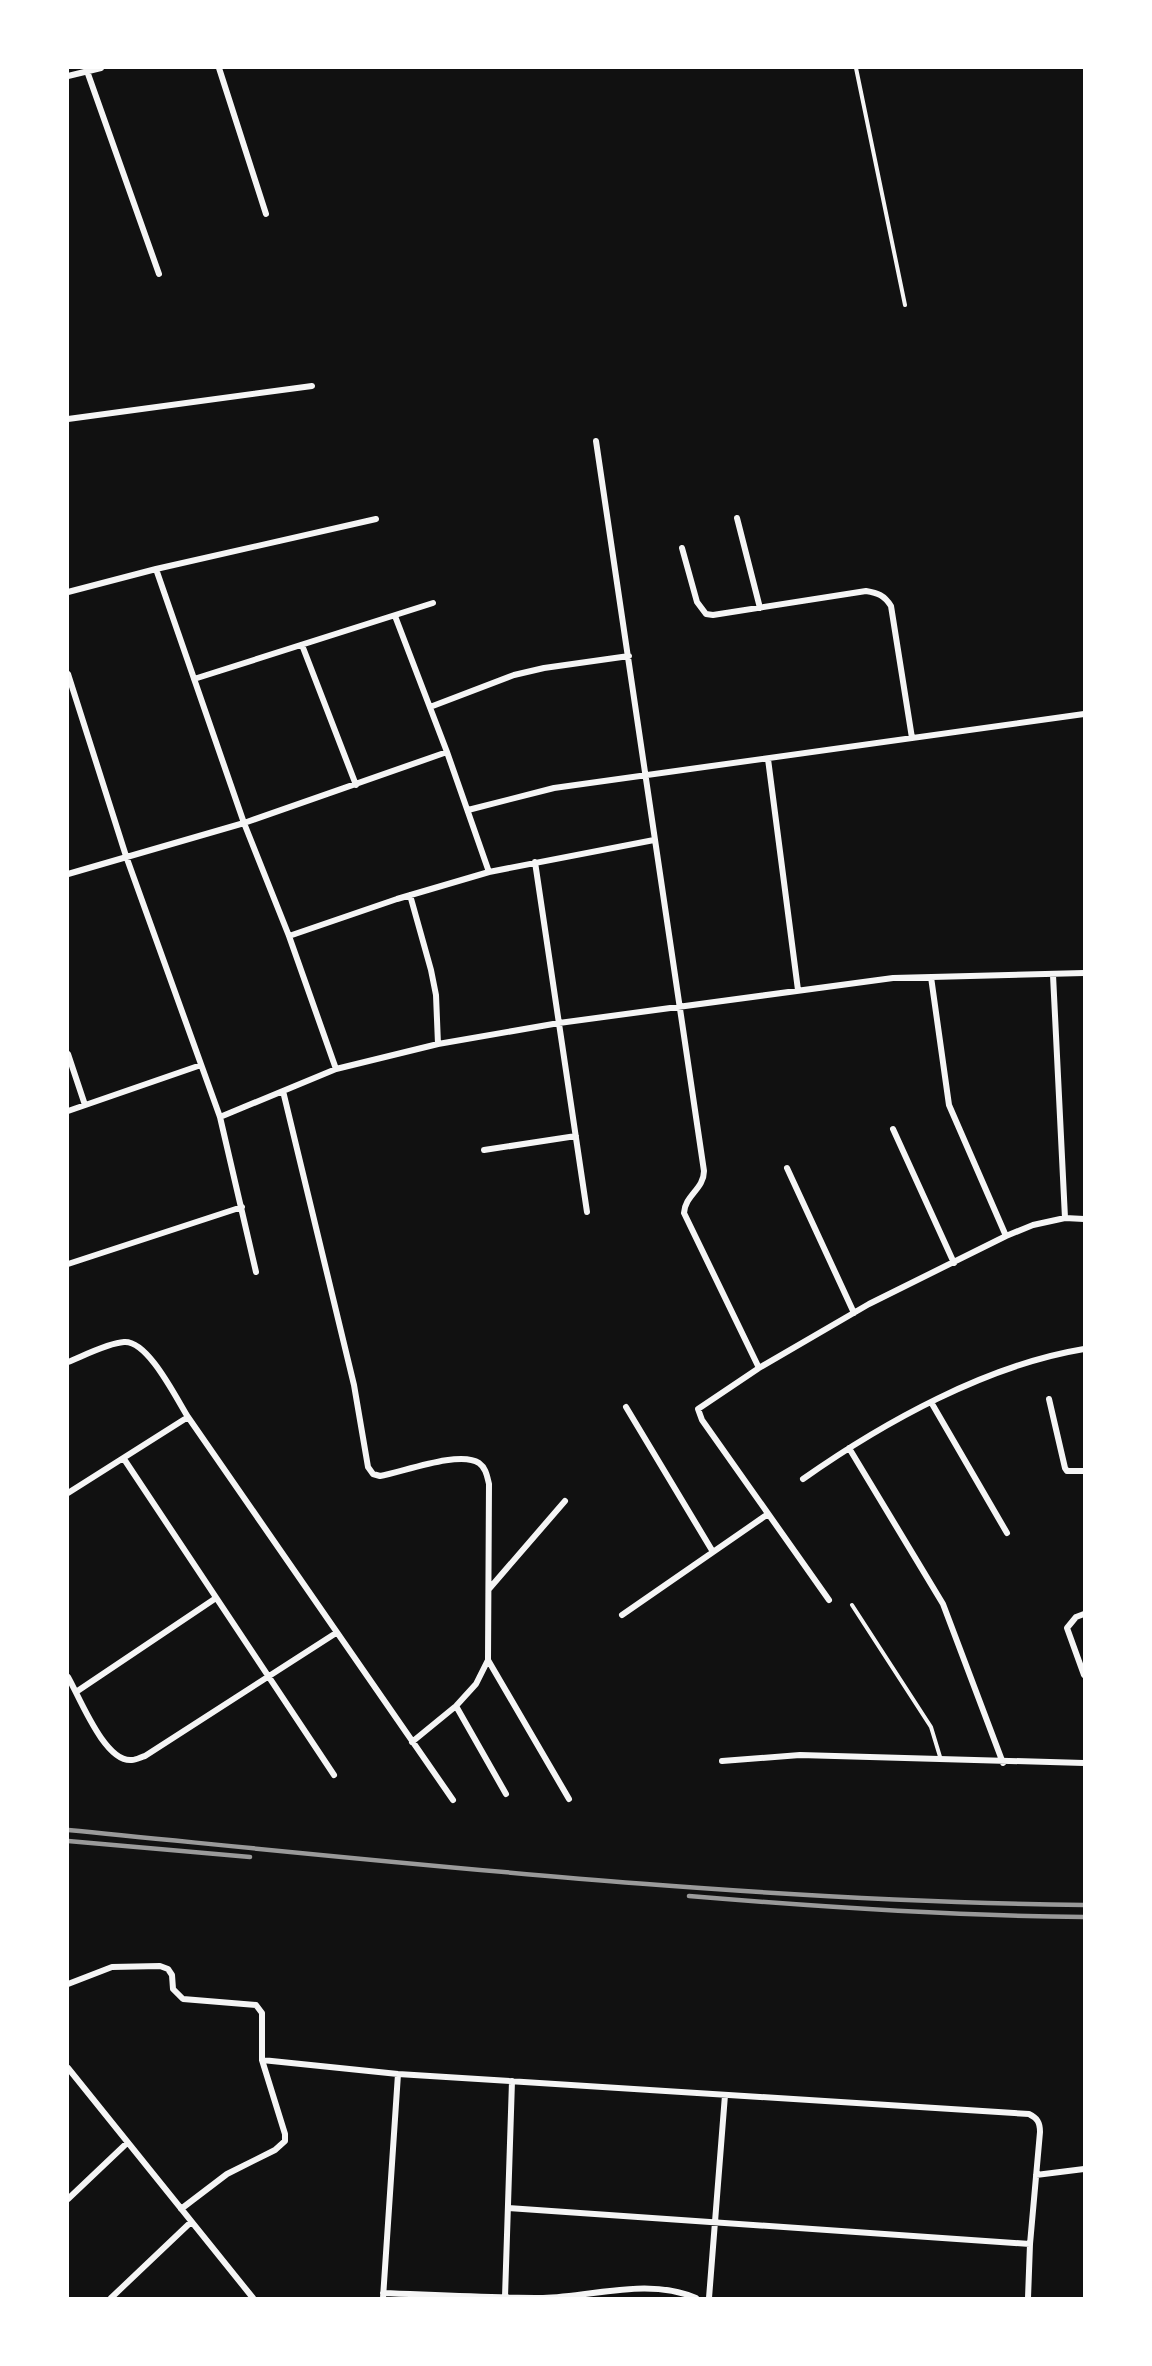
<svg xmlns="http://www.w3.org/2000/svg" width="1152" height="2366" font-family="'Times New Roman',serif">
<rect width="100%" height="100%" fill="#111"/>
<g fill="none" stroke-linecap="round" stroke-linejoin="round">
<!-- service -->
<path stroke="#f5f5f5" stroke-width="4" d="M856,68L905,305
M852,1605L931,1727L941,1760"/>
<!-- minor -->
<path stroke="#f5f5f5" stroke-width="6" d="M219,68L266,214
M87,71L159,274
M68,76L101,68
M68,419L312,386
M596,441L704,1171C704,1189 685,1195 684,1213L759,1368
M737,518L760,608
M682,548L697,602L706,614L713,615L866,591C878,593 884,595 891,606L912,738
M156,569L376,519
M68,592L156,569L244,823L289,936L336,1069
M395,616L447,752L489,872
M302,645L356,785
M68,674L126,856L220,1117L256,1272
M194,679L433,603
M430,707L514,675L544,668L629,656
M768,759L798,990
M468,810L554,788L1084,714
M535,862L587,1212
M68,874L244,823L447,752
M410,895L431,970L436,995L438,1044
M289,936L397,899L489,872L654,840
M1053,975L1065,1218
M931,977L949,1105L1006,1236
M68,1054L85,1105
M283,1091L354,1385L368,1467L373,1474L380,1476C403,1472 460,1450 479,1463C486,1468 487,1476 489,1484L488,1660L476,1684L456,1706L412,1742
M68,1111L201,1065
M220,1117L336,1069L438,1044L559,1023L893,978L1084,973
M893,1129L954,1263
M484,1150L576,1136
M787,1168L854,1313
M68,1264L242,1207
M68,1362C83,1356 108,1343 124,1342C148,1340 176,1398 188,1417L453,1800
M1049,1399L1065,1468L1067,1471H1084
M931,1402L1007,1533
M626,1407L713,1552
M849,1448L943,1604L1003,1763
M124,1459L334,1775
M803,1479C884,1422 987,1365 1084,1349
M68,1493L188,1417
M489,1589L565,1501
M829,1600L702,1420L698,1409L759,1368L869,1304L1006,1236L1033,1225L1065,1218L1084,1219
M1084,1614L1076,1617L1067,1628L1084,1675
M622,1615L768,1514
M488,1660L569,1799
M68,1677C80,1698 105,1763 132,1760C136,1760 141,1757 145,1756L336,1633
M76,1692L216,1598
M456,1706L506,1794
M722,1761L800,1755L1084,1763
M68,1984L112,1967L160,1966L168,1969L172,1975L173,1989L183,1999L256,2005L262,2013V2060L285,2134V2141L275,2150L227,2174L181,2209
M262,2060L398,2074L1029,2114C1037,2118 1040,2122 1040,2132L1030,2244L1028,2298
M68,2068L253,2298
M1036,2175L1084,2169
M68,2199L127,2143
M508,2208L1030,2244
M383,2293C436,2295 489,2298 543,2298C593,2297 647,2277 696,2298
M505,2297L512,2081
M111,2298L191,2222
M383,2298L398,2074
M709,2298L725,2095"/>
<!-- rail -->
<path stroke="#9a9a9a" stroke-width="4.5" d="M68,1830C406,1863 745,1901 1084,1905
M68,1841L250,1857
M689,1896C820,1907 953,1916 1084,1917"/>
</g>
<!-- border -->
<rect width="1152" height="2366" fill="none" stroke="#ffffff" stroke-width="138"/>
</svg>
